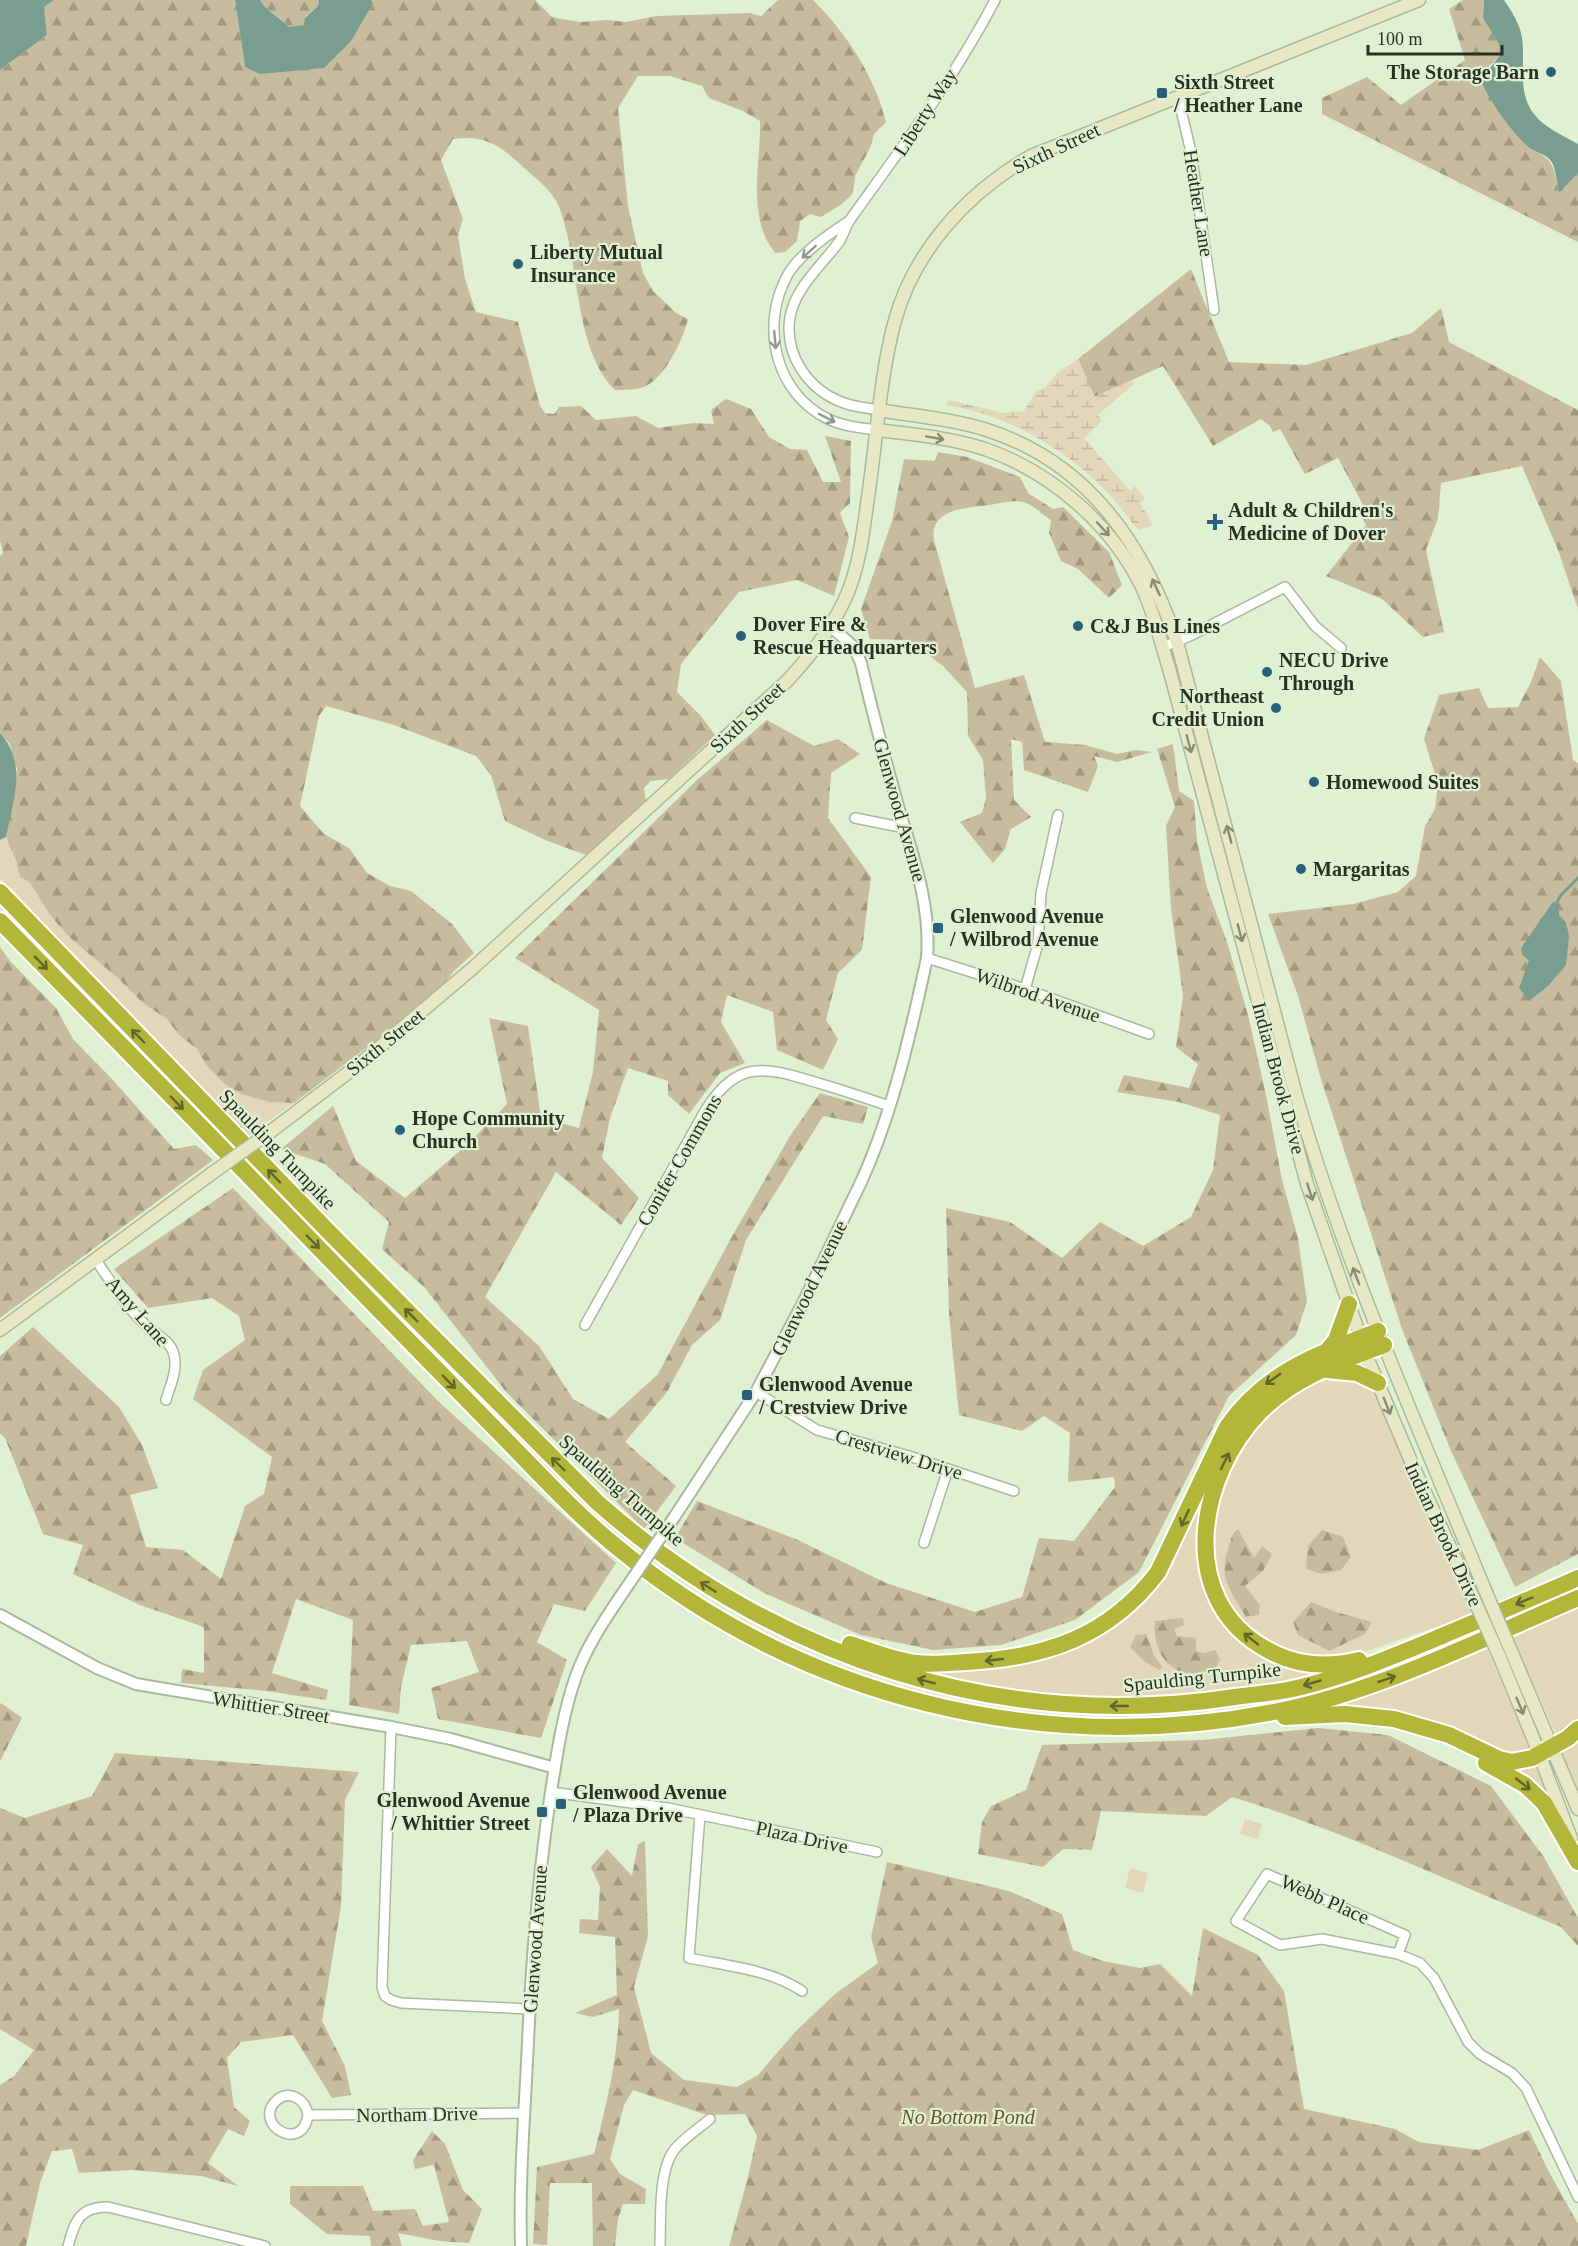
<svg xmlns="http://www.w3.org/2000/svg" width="1578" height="2246" font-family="'Times New Roman',serif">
<defs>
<pattern id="forest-firs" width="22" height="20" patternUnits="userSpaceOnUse" patternTransform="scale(1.5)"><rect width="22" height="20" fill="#c7bc9d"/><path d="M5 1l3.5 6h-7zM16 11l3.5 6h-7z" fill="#a29980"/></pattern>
<pattern id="wetland-marsh" width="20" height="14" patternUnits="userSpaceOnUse" patternTransform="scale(1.5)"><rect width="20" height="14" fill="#e2d7b8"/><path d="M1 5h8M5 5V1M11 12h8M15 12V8" fill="none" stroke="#c2b99e"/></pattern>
</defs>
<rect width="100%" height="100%" fill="#e0f1d3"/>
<!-- green -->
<path fill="#e2d7b8" d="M6,837L16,860L20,877L30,883L50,915L69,937L121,981L143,1003L167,1019L179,1035L197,1049L207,1066L242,1094L269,1102L294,1103L247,1136L0,878V840Z
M1354,1378L1374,1390L1376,1394L1431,1525L1473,1614L1344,1659L1309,1660L1254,1637L1218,1589L1210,1532L1229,1467L1253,1430L1285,1399L1318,1383L1330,1379Z
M1270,1396L1205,1509L1225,1618L1316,1670V1673L1237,1691L1177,1698L1032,1697L905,1668L932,1672L966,1671L999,1668L1037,1659L1130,1608L1219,1457Z
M1578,1608V1724L1557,1736L1511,1636Z
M1487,1648L1531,1751L1509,1755L1432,1721L1405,1713L1378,1708L1339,1709V1704L1396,1685Z
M1578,1737V1792L1560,1750Z
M1538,1765L1551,1798L1516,1771Z
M1245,1819L1262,1824L1258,1839L1240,1834Z
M1130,1868L1148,1873L1143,1893L1125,1888Z"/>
<!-- forest -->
<path fill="url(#forest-firs)" d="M54,0H235L245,67L373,3L371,0H535L552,17L579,22L607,20L626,22L656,16L750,13L761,16L778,0H813C847,34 874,75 886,122L874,134L871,146L855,176L853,193L842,204L821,217L810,214L800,221L797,241L785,252L775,253C746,217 761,164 760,121L743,111L709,98L702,86L670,76H638L618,108L628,206L643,273L653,291L676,313L688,319C683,340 665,378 644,387C635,390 624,390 615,390C580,357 578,283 568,238C565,226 562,210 555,199C546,185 531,175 519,163C498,144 482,135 453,139L441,160L463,219L458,236L465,279L476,312L518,322L540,406L545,413L554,414L559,407L581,406L596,420L636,416L658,428L693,423L714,424L711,410L726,399L751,409L769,437L790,449L807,450L823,482H841L825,436L851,441L850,503L840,513L849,537L834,596L797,580L739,592L681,664L677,692L701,716L715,735L669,779L651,781L644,788L646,801L586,855L545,840L505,821L491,775L476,756L394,725L326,706L319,716L300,806L324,834L349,848L367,873L390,886L411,891L452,924L474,953L454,971L438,993L294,1103L269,1102L242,1094L225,1084L207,1066L197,1049L179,1035L167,1019L143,1003L121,981L69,937L50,915L30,883L20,877L16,860L6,837L17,769L10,744L0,733V556L3,553L0,541V70L47,35L44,7Z
M260,0H319L318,6L305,17V25L289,27C280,16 267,12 260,0Z
M1463,0H1484L1483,18L1499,44L1500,55L1488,67L1532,150C1555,159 1554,170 1559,192L1578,173V242L1322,114V98L1367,77L1401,105L1465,60L1449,9Z
M1191,269L1229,362L1306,365L1412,333L1441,308L1449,342L1578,410V609L1558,550L1522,466L1441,483L1438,518L1426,550L1444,632L1423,637L1382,599L1326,576L1366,525L1362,517L1368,514L1338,458L1305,474L1280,429L1273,432L1270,426L1261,419L1213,446L1163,366L1094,397L1078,359Z
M938,452L967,457L1020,477L1028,493L1053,509L1063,507L1109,552L1122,585L1109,598L1078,569L1061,561L1049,533L1051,520C1043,515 1032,504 1023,502C1013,500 1000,503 990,505C968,508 929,508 934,540L975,688L1024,675L1045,742L1085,745L1117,754L1136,750L1152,752L1117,762L1094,756L1098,766L1088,792L1024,770L1022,742L1011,739L1014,800L1031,817L1011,829L1005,849L993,863L960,822L982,813L986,798L983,760L968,736L967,692L943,666L908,640L870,639L861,609L892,521L904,459L935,461Z
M1540,657L1561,681L1573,760L1578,763V1554L1515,1587L1451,1451L1402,1329L1321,1079L1298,996L1268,914L1353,904L1398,892L1416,876L1425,826L1435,809L1438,783L1424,739L1439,695L1479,688L1488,708L1518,707L1531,682Z
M767,720L814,746L838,739L860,754L831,773L828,818L871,877L862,950L838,973L826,1020L838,1039L823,1070L777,1050L773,1012L727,995L721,1022L745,1063L720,1073L689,1114L668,1095V1081L628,1068L610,1118L602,1158L639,1198L621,1225L556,1172L485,1297L539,1346L573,1399L609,1419L658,1374L730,1240L790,1136L820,1093L868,1107L863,1124L823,1116L746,1240L720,1320L692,1345L667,1392L625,1442L676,1486L644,1529L507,1393L425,1288L382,1249L389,1222L325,1164L281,1149L333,1106L356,1161L405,1198L468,1144L507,1104L489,1018L528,1026L541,1118L579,1128L593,1072L599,1010L515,958L697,780Z
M1173,744L1179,791L1194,801L1197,841L1207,888L1227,942L1248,1015L1266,1095L1282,1180L1298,1238L1307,1302L1296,1335L1229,1396L1139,1572L1075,1620L1001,1645L933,1650L861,1635L764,1593L675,1538L697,1501L798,1540L886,1583L975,1612L1022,1597L1039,1538L1074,1541L1115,1487L1114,1477L1068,1482L1070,1433L1044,1416L1022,1431L959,1415L949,1315L946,1208L1010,1222L1062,1258L1100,1222L1143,1246L1191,1217L1213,1170L1220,1115L1179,1102L1117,1092L1124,1075L1189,1088L1198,1064L1176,1047L1183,996L1171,909L1166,826L1175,807L1157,749Z
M0,947L11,962L56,1008L73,1039L112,1079L174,1149L196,1145L213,1160L0,1318Z
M233,1188L438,1401L616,1563L585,1611L554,1604L537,1642L567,1660L541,1738L438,1719L431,1688L479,1672L467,1641L411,1645L401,1687L399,1714L349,1705L353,1620L296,1599L272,1673L328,1690L326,1700L266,1691L181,1683L182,1669L204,1673V1627L140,1605L73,1574L83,1545L43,1534L5,1438L0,1434V1356L33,1327L119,1407L142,1445L158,1488L130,1495L146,1547L183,1550L221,1579L245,1506L264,1494L272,1457L193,1399L203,1370L245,1340L239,1316L212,1298L148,1308L114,1269Z
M1238,1529L1254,1558L1262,1546L1272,1554L1263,1571L1245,1586L1260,1605L1259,1615L1246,1617C1230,1589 1218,1579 1229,1546C1231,1538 1232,1534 1238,1529Z
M1322,1530L1343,1537L1351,1557L1341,1570L1321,1574L1306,1569L1308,1546Z
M1311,1602L1336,1612L1372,1622L1365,1634L1329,1651L1298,1635L1293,1622Z
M1183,1618L1184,1625L1174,1629L1177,1636L1196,1638V1651L1203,1653L1215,1650L1220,1659L1215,1670C1206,1671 1190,1675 1182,1672C1160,1664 1153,1642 1155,1621Z
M1146,1634L1154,1655L1162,1667L1159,1670L1144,1661L1130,1647L1136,1635Z
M1,1703L22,1718L0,1761V1705Z
M1318,1728L1388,1735L1491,1786L1544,1857L1578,1918V1946L1561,1927C1452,1883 1345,1831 1232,1797L1206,1816L1101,1811L1092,1850L1063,1849L1043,1867L978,1854L982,1822L991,1806L1026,1790L1042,1745L1202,1740Z
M115,1753L359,1772L345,1800L341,1906L322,2021L345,2066L351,2095L332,2098L293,2035L241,2042L227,2058L234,2107L250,2121L244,2136L228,2129L208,2163L238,2186L201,2176L132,2170L79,2173L72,2149L52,2151L40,2183L26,2246H0V2085L14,2076L34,2050L0,2029V1808L25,1818L92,1796Z
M645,1841L648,1936L634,1987L651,2053L684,2080L737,2087L758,2075L796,2031L835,1994L878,1963L871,1937L887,1862L1009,1891L1062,1914L1073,1950L1103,1961L1140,1968L1160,1964L1192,1996L1203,1928L1258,1955L1284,1991L1304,2109L1395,2129L1419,2142L1478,2150L1529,2130L1546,2166L1578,2224V2246H729L747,2181L757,2136L745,2114L707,2115L633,2090L624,2105L610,2159L620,2174L646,2189L645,2204H623L618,2219L615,2246H593L592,2183H550L547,2245L533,2244L537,2167L594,2154C606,2106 618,2059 619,2009L593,2017L575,2013L617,1995L615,1937L579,1933L580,1919L598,1920L600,1887L591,1867L607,1849L632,1876L638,1844Z
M432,2131L445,2144L463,2190L482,2209L469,2243L440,2241L398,2233L402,2246H371L370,2236L327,2234L290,2204V2186H363L373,2211L415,2209L423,2226L449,2222L434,2165L415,2169L413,2160Z"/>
<!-- wetland -->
<path fill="url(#wetland-marsh)" d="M1078,359L1095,397L1132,380L1135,383L1098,415L1102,421L1084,438L1130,491L1135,486L1145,499L1140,503L1153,525L1138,530C1128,518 1119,505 1109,494C1064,448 1010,416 946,405L948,400L1004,413L1024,411L1037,390L1045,388L1057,373Z"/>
<!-- water -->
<path fill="#799d90" d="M0,0H54L44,7L47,35L0,70Z
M235,0H260C267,12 280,17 289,27L304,25L305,18L318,6L319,0H371L373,3L351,41L324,68L260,74L245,67Z
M1484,0H1504C1512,12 1520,24 1522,38C1526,65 1516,92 1535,115C1545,128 1564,136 1578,144V173L1559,193C1557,184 1556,168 1551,161C1546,154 1537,153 1531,149C1515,137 1487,98 1481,80L1500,55L1499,44L1483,18Z
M0,733C28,763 13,801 6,837L0,840Z
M1553,902L1559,905V915L1566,922L1569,936L1566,965L1548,986L1529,1001L1519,988L1529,960L1522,955L1521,948Z"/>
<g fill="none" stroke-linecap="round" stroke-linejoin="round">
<!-- stream -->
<path stroke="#799d90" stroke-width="3" d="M1556,904L1561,895L1578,878"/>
<defs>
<path id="minor" d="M1178,97L1191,152L1214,310
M849,221C829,234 798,255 787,276C760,326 775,393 828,419C843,426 860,428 877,430
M879,410C868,408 855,407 844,403C808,390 784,355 790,317C795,288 822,265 839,242C844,234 846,225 852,217C902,147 955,77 995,0
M1163,647L1192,635L1285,587L1315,626L1341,648
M855,818L905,828
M927,958L1025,989L1149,1034
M1025,989L1038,944L1041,893L1058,815
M95,1259C112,1283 129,1313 153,1331C162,1338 172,1344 174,1355C178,1370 170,1386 166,1400
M585,1325L705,1111C738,1058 765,1067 818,1083C842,1090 866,1098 889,1106
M756,1392L817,1430L909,1456L1014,1491
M924,1543L948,1469
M391,1727L382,1987L385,1996L391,2000L401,2003L529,2009
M551,1792L668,1808L877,1852
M700,1815L689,1958C727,1966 769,1969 802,1991
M1398,1954L1405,1935L1267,1874L1236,1921L1280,1945L1322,1939L1398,1954L1420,1963L1434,1978L1468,2042L1480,2054L1512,2073L1526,2088L1578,2197
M308,2115C302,2155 251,2123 277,2100C290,2089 306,2100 308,2115L525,2113
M68,2246C75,2221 79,2207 108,2207L265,2246
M660,2246C661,2219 658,2172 674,2150C684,2138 698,2129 710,2119"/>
<path id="tertiary" d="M675,1516L756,1392L804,1301L862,1180C893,1111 911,1032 927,958C931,904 913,857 898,806C885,759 872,711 861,663L854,647L831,627
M0,1615L97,1668L136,1684L391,1727L451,1739L555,1768
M521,2246C519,2178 525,2109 528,2041C532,1957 538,1875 551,1792C557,1753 563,1713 576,1676C586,1648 603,1622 620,1597"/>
<path id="secondary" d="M879,410C915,416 952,419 987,430C1089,463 1144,545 1177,642L1296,1095C1345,1265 1418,1426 1485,1590
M877,430C913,434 951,438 985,449C1051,472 1110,523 1141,585C1154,612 1161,643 1170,672L1307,1184L1369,1362L1413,1466L1472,1595
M270,1132L362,1062L474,967L787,681C812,654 834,626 848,592C861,560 864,524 869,490C877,435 880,378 894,324C913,251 967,193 1031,156L1419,0
M0,1330L211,1174
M1512,1653L1578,1809
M1500,1658L1533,1738L1571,1838"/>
<path id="motorway" d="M0,892L325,1228L598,1503C774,1658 1001,1733 1235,1697C1255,1694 1277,1693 1297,1688C1347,1676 1394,1656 1442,1636C1487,1617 1533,1598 1578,1578
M0,921C125,1048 250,1177 374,1305C421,1353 468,1401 515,1449C548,1483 581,1518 618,1548C802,1699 1041,1757 1274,1712C1381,1691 1479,1640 1578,1598
M1326,1352L1336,1340L1349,1304
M1327,1370L1357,1373L1378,1383
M850,1644C871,1651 893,1660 916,1663C932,1665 950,1663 966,1662C1045,1658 1109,1637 1158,1572L1227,1427C1266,1371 1317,1355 1378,1331
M1359,1660C1327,1668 1295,1666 1266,1649C1175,1599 1198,1475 1260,1412C1293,1378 1341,1361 1384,1345
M1285,1717L1345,1714L1394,1719L1449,1735L1499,1759L1512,1762L1532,1758L1568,1738L1578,1729
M1486,1763L1525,1785L1544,1803L1578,1862"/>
</defs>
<!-- minor casing -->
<use href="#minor" stroke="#a9b99d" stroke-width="12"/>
<!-- tertiary casing -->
<use href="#tertiary" stroke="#a9b99d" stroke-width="14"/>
<!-- secondary casing -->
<use href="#secondary" stroke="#a9b99d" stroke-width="15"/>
<!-- motorway casing -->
<use href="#motorway" stroke="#fff" stroke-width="20"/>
<!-- minor -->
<use href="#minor" stroke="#fff" stroke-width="9"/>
<!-- tertiary -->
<use href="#tertiary" stroke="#fff" stroke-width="10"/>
<!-- secondary -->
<use href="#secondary" stroke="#e8e9c4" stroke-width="12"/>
<!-- motorway -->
<use href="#motorway" stroke="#b2b639" stroke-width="16"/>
<defs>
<path id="tertiary-bridge" d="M620,1597L675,1516"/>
<path id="secondary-bridge" d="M211,1174L270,1132
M1485,1590L1512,1653
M1472,1595L1500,1658"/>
</defs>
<!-- tertiary-bridge casing -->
<use href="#tertiary-bridge" stroke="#a9b99d" stroke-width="14" stroke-linecap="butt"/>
<!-- secondary-bridge casing -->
<use href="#secondary-bridge" stroke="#a9b99d" stroke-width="15" stroke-linecap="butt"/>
<!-- tertiary-bridge -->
<use href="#tertiary-bridge" stroke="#fff" stroke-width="10"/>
<!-- secondary-bridge -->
<use href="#secondary-bridge" stroke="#e8e9c4" stroke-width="12"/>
</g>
<!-- one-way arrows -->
<defs><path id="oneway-shaft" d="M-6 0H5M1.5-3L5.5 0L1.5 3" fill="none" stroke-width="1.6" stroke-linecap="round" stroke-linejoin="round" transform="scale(1.5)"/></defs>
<g stroke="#949892">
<use href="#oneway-shaft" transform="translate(809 252) rotate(138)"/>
<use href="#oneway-shaft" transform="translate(775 340) rotate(85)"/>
<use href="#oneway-shaft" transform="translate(827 418) rotate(27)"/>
</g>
<g stroke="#888c74">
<use href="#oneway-shaft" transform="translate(935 438) rotate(10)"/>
<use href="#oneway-shaft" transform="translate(1103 529) rotate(48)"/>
<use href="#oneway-shaft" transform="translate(1156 587) rotate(-115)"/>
<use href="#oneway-shaft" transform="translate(1189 744) rotate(75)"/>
<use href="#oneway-shaft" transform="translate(1229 834) rotate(-105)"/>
<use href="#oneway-shaft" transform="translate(1240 933) rotate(75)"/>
<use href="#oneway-shaft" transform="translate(1310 1192) rotate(72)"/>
<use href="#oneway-shaft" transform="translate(1356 1276) rotate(-111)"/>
<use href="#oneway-shaft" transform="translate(1387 1406) rotate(68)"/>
<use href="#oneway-shaft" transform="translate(1520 1706) rotate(67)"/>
</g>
<g stroke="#60662c">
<use href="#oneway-shaft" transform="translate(41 963) rotate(46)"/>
<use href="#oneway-shaft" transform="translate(138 1036) rotate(-134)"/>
<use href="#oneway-shaft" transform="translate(177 1103) rotate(46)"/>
<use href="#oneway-shaft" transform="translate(274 1176) rotate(-134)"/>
<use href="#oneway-shaft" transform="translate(313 1242) rotate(46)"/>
<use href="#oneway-shaft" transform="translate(411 1315) rotate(-135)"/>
<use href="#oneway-shaft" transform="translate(1273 1379) rotate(145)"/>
<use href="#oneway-shaft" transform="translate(449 1382) rotate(46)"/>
<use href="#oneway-shaft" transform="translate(1225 1461) rotate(-64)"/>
<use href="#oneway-shaft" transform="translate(558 1464) rotate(-136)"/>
<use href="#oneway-shaft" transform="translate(1185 1518) rotate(115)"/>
<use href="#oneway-shaft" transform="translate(708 1587) rotate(-148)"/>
<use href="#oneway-shaft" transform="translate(1524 1601) rotate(157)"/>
<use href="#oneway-shaft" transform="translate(1251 1639) rotate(-142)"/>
<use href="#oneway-shaft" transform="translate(994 1660) rotate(174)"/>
<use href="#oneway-shaft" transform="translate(1387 1679) rotate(-19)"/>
<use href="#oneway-shaft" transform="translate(926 1681) rotate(-165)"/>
<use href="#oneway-shaft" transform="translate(1312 1683) rotate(164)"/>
<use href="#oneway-shaft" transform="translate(1119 1706) rotate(-180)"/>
<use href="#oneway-shaft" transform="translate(1523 1784) rotate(38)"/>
</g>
<!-- markers -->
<g fill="#29607b" stroke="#e0f1d3" stroke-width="2">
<circle cx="1551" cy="72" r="6"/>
<rect x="1156" y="87" width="12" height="12" rx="3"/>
<circle cx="518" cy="264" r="6"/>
<path d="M1212 513h6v6h6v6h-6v6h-6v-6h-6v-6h6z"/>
<circle cx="1078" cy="626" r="6"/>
<circle cx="741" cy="636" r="6"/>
<circle cx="1267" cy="672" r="6"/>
<circle cx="1276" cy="708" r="6"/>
<circle cx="1314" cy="782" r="6"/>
<circle cx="1301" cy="869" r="6"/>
<rect x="932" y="922" width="12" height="12" rx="3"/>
<circle cx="400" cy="1130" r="6"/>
<rect x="741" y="1389" width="12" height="12" rx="3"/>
<rect x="555" y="1798" width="12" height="12" rx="3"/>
<rect x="536" y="1806" width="12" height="12" rx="3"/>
</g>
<g text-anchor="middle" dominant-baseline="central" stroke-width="4.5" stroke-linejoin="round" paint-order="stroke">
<!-- poi labels -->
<g font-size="20" font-weight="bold" fill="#293024" stroke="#e0f1d3" text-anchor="start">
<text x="1539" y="72" text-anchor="end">The Storage Barn</text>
<text x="1174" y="82">Sixth Street<tspan x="1174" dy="23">/ Heather Lane</tspan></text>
<text x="530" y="252">Liberty Mutual<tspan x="530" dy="23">Insurance</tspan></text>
<text x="1228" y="510">Adult &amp; Children's<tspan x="1228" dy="23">Medicine of Dover</tspan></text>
<text x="753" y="624">Dover Fire &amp;<tspan x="753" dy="23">Rescue Headquarters</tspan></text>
<text x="1090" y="626">C&amp;J Bus Lines</text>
<text x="1279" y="660">NECU Drive<tspan x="1279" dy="23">Through</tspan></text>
<text x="1264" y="696" text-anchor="end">Northeast<tspan x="1264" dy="23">Credit Union</tspan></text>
<text x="1326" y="782">Homewood Suites</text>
<text x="1313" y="869">Margaritas</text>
<text x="950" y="916">Glenwood Avenue<tspan x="950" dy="23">/ Wilbrod Avenue</tspan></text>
<text x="412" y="1118">Hope Community<tspan x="412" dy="23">Church</tspan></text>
<text x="759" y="1384">Glenwood Avenue<tspan x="759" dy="23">/ Crestview Drive</tspan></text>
<text x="573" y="1792">Glenwood Avenue<tspan x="573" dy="23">/ Plaza Drive</tspan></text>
<text x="530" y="1800" text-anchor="end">Glenwood Avenue<tspan x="530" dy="23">/ Whittier Street</tspan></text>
</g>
<!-- street labels -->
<g font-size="20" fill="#293024" stroke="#e0f1d3">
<text transform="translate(925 112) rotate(-57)">Liberty Way</text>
<text transform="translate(1056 148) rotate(-25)">Sixth Street</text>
<text transform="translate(1199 203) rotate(81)">Heather Lane</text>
<text transform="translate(747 717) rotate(-43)">Sixth Street</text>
<text transform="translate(900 810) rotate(74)">Glenwood Avenue</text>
<text transform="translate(1038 995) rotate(19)">Wilbrod Avenue</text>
<text transform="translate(385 1042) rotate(-39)">Sixth Street</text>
<text transform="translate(1279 1078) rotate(75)">Indian Brook Drive</text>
<text transform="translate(278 1149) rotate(46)">Spaulding Turnpike</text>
<text transform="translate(679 1160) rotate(-60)">Conifer Commons</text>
<text transform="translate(809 1288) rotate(-64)">Glenwood Avenue</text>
<text transform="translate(138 1311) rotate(49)">Amy Lane</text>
<text transform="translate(899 1454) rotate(17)">Crestview Drive</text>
<text transform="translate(622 1490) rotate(41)">Spaulding Turnpike</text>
<text transform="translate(1444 1534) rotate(65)">Indian Brook Drive</text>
<text transform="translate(1202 1677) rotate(-6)">Spaulding Turnpike</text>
<text transform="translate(271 1707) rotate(9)">Whittier Street</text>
<text transform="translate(802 1837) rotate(12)">Plaza Drive</text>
<text transform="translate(1325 1899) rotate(24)">Webb Place</text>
<text transform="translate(535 1939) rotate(-86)">Glenwood Avenue</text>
<text transform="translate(417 2114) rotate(-1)">Northam Drive</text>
</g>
<!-- park labels -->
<g font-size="20" font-style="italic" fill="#675622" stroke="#e0f1d3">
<text x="968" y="2117">No Bottom Pond</text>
</g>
</g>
<!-- scale -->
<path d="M1368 45v9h134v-9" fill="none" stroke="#293024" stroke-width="3"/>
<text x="1377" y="45" font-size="18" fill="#293024" stroke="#e0f1d3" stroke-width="4.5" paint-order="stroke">100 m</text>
</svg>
